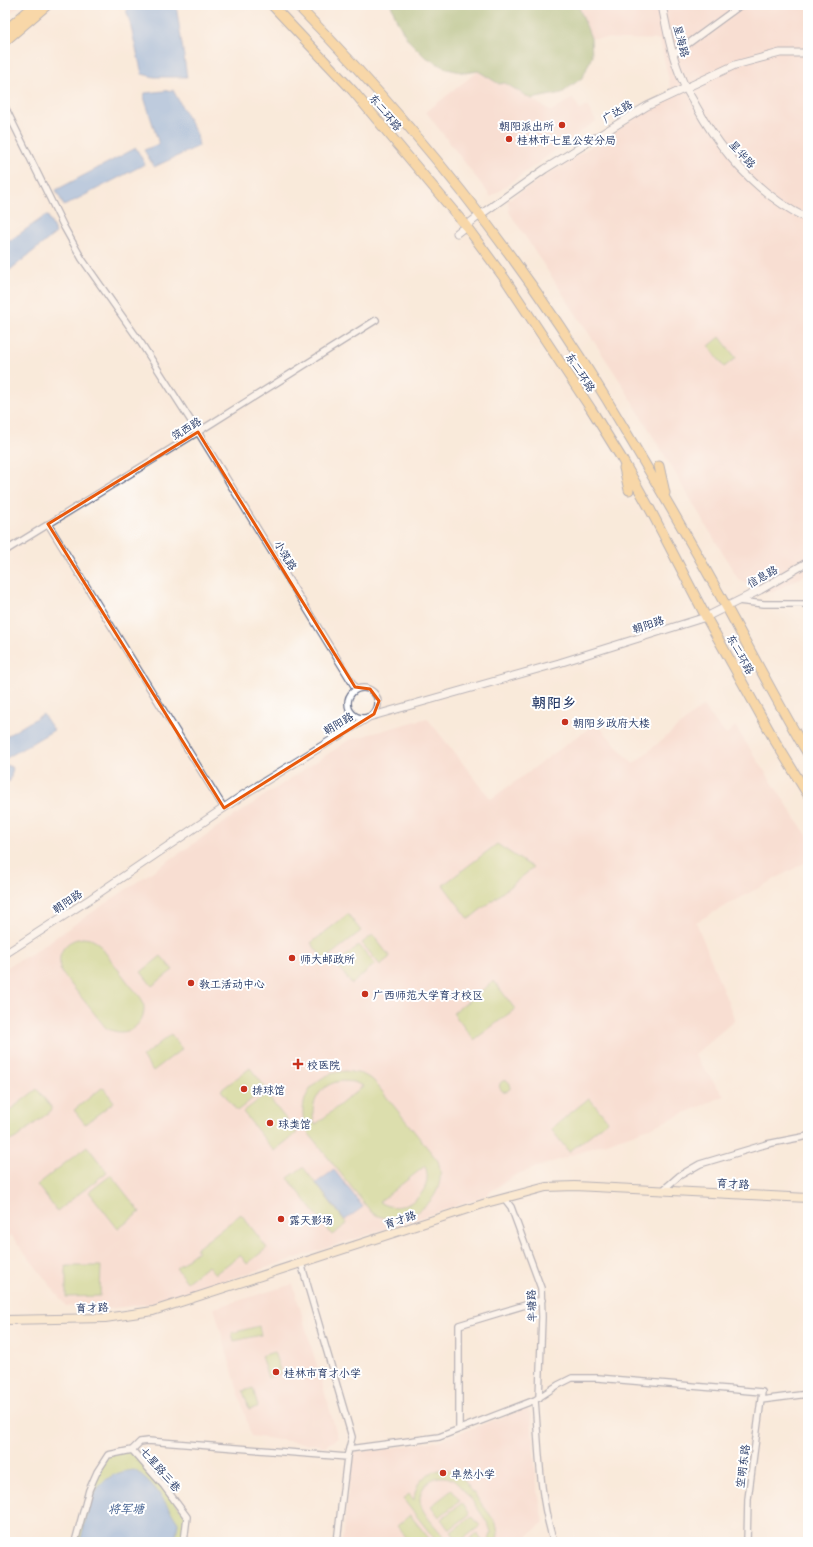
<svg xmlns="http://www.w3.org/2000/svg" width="813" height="1547" font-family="'Playpen Sans','LXGW WenKai TC',sans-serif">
<rect width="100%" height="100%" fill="#fff"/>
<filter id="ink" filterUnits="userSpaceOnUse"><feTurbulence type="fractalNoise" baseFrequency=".025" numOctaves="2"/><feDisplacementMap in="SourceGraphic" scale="8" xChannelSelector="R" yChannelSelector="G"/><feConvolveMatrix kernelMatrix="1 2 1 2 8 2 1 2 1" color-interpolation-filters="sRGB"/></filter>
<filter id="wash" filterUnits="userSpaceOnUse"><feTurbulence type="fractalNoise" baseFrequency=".012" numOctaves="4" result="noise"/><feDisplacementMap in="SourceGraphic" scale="16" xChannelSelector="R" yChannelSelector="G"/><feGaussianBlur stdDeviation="0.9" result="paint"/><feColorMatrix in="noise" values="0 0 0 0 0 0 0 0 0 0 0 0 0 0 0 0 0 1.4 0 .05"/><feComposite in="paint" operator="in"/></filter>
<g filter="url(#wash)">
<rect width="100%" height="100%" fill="#f9eada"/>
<!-- built -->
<path fill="#f7d1c8" d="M5,5H21L5,18Z
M578,5H808V573L774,592L760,590L738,579L620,381L509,212L508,200L672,94L660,40L591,38Z
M478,71L499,84L505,83L551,111L573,98L580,110L587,106L596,121L491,197L426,112Z
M703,706L726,735L735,726L808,837V861L696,922L735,1020L694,1055L724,1096L652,1127L515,1175L481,1198L157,1303L107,1309L66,1306L11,1235L5,1239V968L31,954L237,814L349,740L427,718L491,799L596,723L633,764Z
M293,1284L338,1438L325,1446L251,1436L214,1308Z
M527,1408L531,1415L537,1487L544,1522L525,1538L528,1542H342L353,1452L378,1450L437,1441Z"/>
<!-- green -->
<path fill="#b8d074" stroke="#6a8069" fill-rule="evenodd" d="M720,337L736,358L724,367L709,346Z
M497,844L533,868L469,919L443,885Z
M348,914L361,931L324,960L311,943Z
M373,935L390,957L380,965L362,943Z
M83,938L91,939L98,943C109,957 119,971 130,985C134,990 141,996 143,1002C146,1012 142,1021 135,1027C126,1034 116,1033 106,1028L61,972C56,954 64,940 83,938Z
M359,945L375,964L352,984L336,964Z
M161,956L173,970L152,986L141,972Z
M494,981L515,1009L474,1040L453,1013Z
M171,1034L182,1049L153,1071L142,1057Z
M250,1068L266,1088L237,1111L221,1090Z
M346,1071L362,1074L373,1080L438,1161C451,1199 406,1232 372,1213L306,1130C295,1099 314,1073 346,1071ZM342,1081L354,1082L363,1086L315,1125C308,1104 320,1083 342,1081ZM425,1166C436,1193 403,1217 379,1202Z
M499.5 1086a5.5 5.5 0 1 1 11 0a5.5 5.5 0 1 1-11 0Z
M103,1087L114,1102L85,1124L74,1110Z
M37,1089L52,1108V1110L16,1138L12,1140H5V1114Z
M266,1094L297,1133L274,1151L243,1112Z
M589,1098L608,1121L569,1152L551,1129Z
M87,1146L107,1172L57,1211L37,1185Z
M303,1167L347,1224L332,1235L288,1178Z
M111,1175L140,1212L118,1229L89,1192Z
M241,1214L267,1248L247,1264L240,1255L215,1274L208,1266L187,1282L176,1268L198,1251L196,1249Z
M66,1266H101L100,1296L66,1297Z
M259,1326L261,1335L234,1341L232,1333Z
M274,1352L281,1373L268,1378L261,1356Z
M253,1388L258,1407L249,1409L243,1391Z
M132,1450L187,1517L184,1542H75L89,1490L108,1455Z
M439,1470H450L460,1475L496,1523L498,1533L497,1542H489L491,1532L489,1526C484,1516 462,1486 453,1480C436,1469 413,1489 422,1508C428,1520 440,1531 448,1542H437L403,1499L409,1494L414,1500C415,1484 423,1474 439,1470Z
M452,1490L460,1501L439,1517L431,1506Z
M462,1503L470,1514L449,1530L441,1519Z
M410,1515L432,1542H410L397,1526Z
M472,1516L480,1526L459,1542L451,1532Z
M477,1533L484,1542H466Z"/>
<!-- forest -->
<path fill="#92b266" stroke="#567062" d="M391,5H578L591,38L592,56L583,77L562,93L531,99L505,83L499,84L478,71L465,73L447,69L424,56L408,40L398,23Z"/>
<!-- water -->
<path fill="#74a6df" stroke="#486a9e" d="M132,5H176L187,77H154L142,74L129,19L126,10Z
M173,90L197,135L199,146L154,167L144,150L159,144L144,97L145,93Z
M136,148L145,164L64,206L56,190Z
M45,216H48L56,233L5,274V244Z
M43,714L54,730L5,759V737Z
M5,764L13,768L10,781L5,783Z
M334,1170L363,1207L345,1220L316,1183Z
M134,1470C154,1481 166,1504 178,1523L175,1542H80C90,1507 90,1474 134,1470Z"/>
</g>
<g filter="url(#ink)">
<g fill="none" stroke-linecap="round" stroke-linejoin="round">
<defs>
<path id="minor" d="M674,54L741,5
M5,107L64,227L82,259L141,343L198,432L356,689
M48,524L224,808
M5,551L198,432L376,320
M738,601L764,604H808
M348 703a15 15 0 1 1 30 0a15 15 0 1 1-30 0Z
M663,1190L679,1176L700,1164L767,1144L808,1136
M504,1198L511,1207L541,1288L542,1317L539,1398
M301,1263L352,1437L347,1457L337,1542
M535,1400C539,1446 539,1499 554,1542
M761,1400L808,1394
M459,1429V1325L542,1300
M349,1449L439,1437L535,1400L558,1385L572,1378H598L762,1392L748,1499L747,1542
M132,1450L140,1442L148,1441L347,1457
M75,1542L89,1490L97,1472L108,1455L132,1450L164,1486L187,1517L184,1542"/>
<path id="tertiary" d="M662,5C667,31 672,58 683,82C686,90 692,98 696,106C722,153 759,195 808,219
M457,233L480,215L545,169L647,106L735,65L780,53H808
M5,954L90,899L246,793L369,717L559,663L706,617L760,590L808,562"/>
<path id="secondary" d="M5,1320L105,1318L153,1311L486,1203L546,1187L575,1186L808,1198"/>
<path id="primary" d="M272,5L353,91L466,226L505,279L591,409L622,459L651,511L706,617L775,741L808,795
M297,5C414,124 520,257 607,400C648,468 688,537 726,606C753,655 779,706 808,754
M5,31L35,5
M5,41L47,5
M659,466L665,493
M624,468L629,490"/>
</defs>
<!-- minor casing -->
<use href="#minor" stroke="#697089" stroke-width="8"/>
<!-- tertiary casing -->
<use href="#tertiary" stroke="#697089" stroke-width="9"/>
<!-- secondary casing -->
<use href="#secondary" stroke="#697089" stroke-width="10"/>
<!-- primary casing -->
<use href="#primary" stroke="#697089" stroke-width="11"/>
<!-- minor -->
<use href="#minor" stroke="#fff" stroke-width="5.5"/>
<!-- tertiary -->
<use href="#tertiary" stroke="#fff" stroke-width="7"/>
<!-- secondary -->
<use href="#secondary" stroke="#fbe6c4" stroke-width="8"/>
<!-- primary -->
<use href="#primary" stroke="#f5c16b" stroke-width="9"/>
</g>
</g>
<!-- marked area -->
<path d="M0 0H813V1547H0ZM198,432L355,687L370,689L379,701L374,714L224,808L48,524Z" fill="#f9eada" fill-opacity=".55" fill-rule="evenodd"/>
<path fill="none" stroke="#e8590c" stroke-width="3" stroke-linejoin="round" d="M198,432L355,687L370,689L379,701L374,714L224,808L48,524Z"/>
<!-- markers -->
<g fill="#c8321e" stroke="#fff" stroke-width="1.5">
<circle cx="562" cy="125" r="4"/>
<circle cx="509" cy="139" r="4"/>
<circle cx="565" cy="722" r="4"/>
<circle cx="292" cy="958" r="4"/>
<circle cx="191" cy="983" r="4"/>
<circle cx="365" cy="994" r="4"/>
<path d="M296 1058h4v4h4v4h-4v4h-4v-4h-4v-4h4z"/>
<circle cx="244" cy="1089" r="4"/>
<circle cx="270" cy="1123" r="4"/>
<circle cx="281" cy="1219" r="4"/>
<circle cx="276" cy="1372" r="4"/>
<circle cx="443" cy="1473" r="4"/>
</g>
<g text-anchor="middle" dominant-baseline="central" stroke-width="4" stroke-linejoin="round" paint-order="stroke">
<!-- street labels -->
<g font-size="11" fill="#1b2f5e" stroke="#fff">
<text transform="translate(682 41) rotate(75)">星海路</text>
<text transform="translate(617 111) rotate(-31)">广达路</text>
<text transform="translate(386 112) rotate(50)">东二环路</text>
<text transform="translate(743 154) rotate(48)">星华路</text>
<text transform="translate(581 372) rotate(57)">东二环路</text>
<text transform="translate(186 428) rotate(-32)">筑西路</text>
<text transform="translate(286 555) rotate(59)">小筑路</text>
<text transform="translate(762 576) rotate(-29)">信息路</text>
<text transform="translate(648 624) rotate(-18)">朝阳路</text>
<text transform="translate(741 654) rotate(61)">东二环路</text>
<text transform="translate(338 723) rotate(-31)">朝阳路</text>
<text transform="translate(67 901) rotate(-34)">朝阳路</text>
<text transform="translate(733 1183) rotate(3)">育才路</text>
<text transform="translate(400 1219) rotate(-18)">育才路</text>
<text transform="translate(531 1306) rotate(-92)">半塘路</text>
<text transform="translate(92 1307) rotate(-2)">育才路</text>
<text transform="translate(742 1466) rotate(-82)">空明东路</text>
<text transform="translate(161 1469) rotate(49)">七星路三巷</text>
</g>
<!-- poi labels -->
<g font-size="11" fill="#1b2f5e" stroke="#fff" text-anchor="start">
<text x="554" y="125" text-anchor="end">朝阳派出所</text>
<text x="517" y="139">桂林市七星公安分局</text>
<text x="573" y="722">朝阳乡政府大楼</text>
<text x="300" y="958">师大邮政所</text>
<text x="199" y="983">教工活动中心</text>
<text x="373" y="994">广西师范大学育才校区</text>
<text x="307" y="1064">校医院</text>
<text x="252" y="1089">排球馆</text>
<text x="278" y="1123">球类馆</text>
<text x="289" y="1219">露天影场</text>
<text x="284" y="1372">桂林市育才小学</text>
<text x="451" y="1473">卓然小学</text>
</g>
<!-- water labels -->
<g font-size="12" font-style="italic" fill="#3a598b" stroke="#fff">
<text x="126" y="1508">将军塘</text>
</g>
<!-- district labels -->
<g font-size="15" font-weight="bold" fill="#1b2f5e" stroke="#fff">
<text x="554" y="701">朝阳乡</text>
</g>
</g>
<!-- margin -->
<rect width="813" height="1547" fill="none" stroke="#fff" stroke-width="20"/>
</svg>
